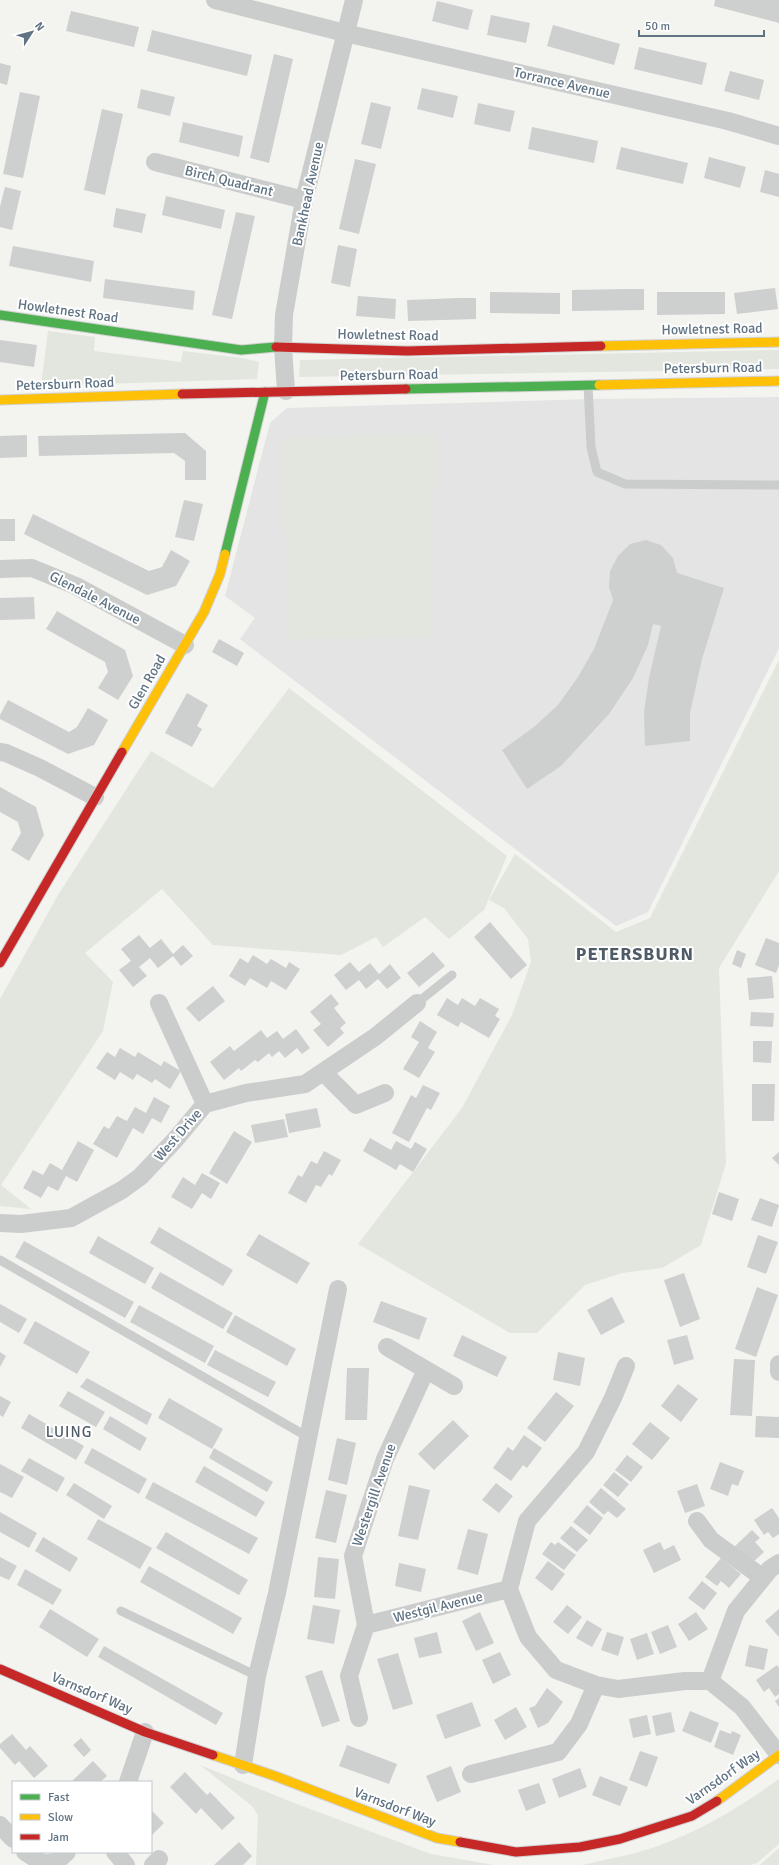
<svg xmlns="http://www.w3.org/2000/svg" width="779" height="1865" font-family="Signika,sans-serif">
<rect width="100%" height="100%" fill="#f3f3f0"/>
<!-- built -->
<path fill="#e3e4e3" d="M779,397V648L648,912L616,926L240,639L255,618L225,596L270,423L287,408L592,399Z"/>
<!-- green -->
<path fill="#e2e6de" d="M48,331L95,337L94,351L181,362L183,351L242,358L259,362L257,379L41,386Z
M779,350V369L299,377L300,360Z
M436,435L429,638L287,639L283,437Z
M779,660V871L719,968L726,1163L701,1245L662,1268L622,1273L585,1285L537,1333H510L358,1244L462,1108L512,1015L531,962L528,939L504,908L489,900L515,854L616,932L650,918Z
M289,688L507,856L484,910L449,939L425,917L383,947L376,937L341,955L213,945L162,889L85,953L113,982L103,1031L1,1185L31,1209L0,1206V999L58,895L151,751L213,788Z
M200,1765L294,1803L431,1854L494,1865H256L258,1815L252,1806Z
M779,1779V1844L757,1863L750,1865H583C607,1859 632,1855 655,1847C700,1831 741,1807 779,1779Z
M779,1848V1865H760Z"/>
<!-- building -->
<path fill="#cecfcf" d="M715,0H779V23L714,6Z
M437,1L473,10L468,30L432,21Z
M71,11L139,27L134,47L66,31Z
M491,15L530,23L526,43L487,35Z
M553,25L620,44L614,65L547,46Z
M152,30L252,55L247,76L147,51Z
M639,47L707,63L702,85L634,69Z
M274,54L293,59L269,163L250,158Z
M0,63L11,66L7,85L0,83Z
M730,71L764,80L759,100L724,91Z
M422,88L458,96L453,118L417,109Z
M141,89L175,97L170,116L137,108Z
M20,92L40,96L23,178L3,174Z
M371,102L391,107L381,149L361,144Z
M478,103L515,111L510,132L474,124Z
M102,109L123,114L105,195L84,190Z
M183,122L243,136L239,157L179,142Z
M532,127L598,141L594,163L528,149Z
M621,147L688,163L683,184L616,169Z
M709,157L746,167L740,188L704,178Z
M355,159L376,164L359,234L339,229Z
M765,170L779,174V197L760,192Z
M5,187L21,191L12,230L0,227V207Z
M166,196L225,210L221,229L162,215Z
M116,208L146,214L142,233L113,227Z
M236,212L255,216L232,319L212,315Z
M338,245L357,249L350,287L331,283Z
M13,246L94,261L91,282L9,266Z
M105,279L195,291L193,310L103,298Z
M775,288L778,309L737,314L734,293Z
M626,289H644V310L572,311V290Z
M490,292L560,293V314L490,313Z
M657,292H725V314L657,315Z
M358,296L396,299L395,319L356,316Z
M459,298H476V319L408,321L407,300Z
M0,340L37,345L34,367L0,362Z
M185,433L206,451V480H185V461L174,453L39,456L38,436Z
M27,435V457L0,458V436Z
M184,500L203,504L194,541L175,537Z
M33,514L149,571L162,567L171,550L190,561L176,586L147,595L24,534Z
M0,519H15V541H0Z
M646,540L661,545L673,558L677,573L724,588L702,659L690,713V741L645,746L644,712L649,678L661,626L653,624L648,645L633,678L609,714L561,766L527,789L502,750L534,727L558,705L578,677L594,649L613,600L609,587L610,571L618,556L630,544Z
M34,597L35,619L0,620V598Z
M57,611L125,650L133,676L118,700L98,688L108,672L105,662L46,629Z
M219,639L244,653L237,666L212,652Z
M187,693L208,705L197,726L202,729L192,747L165,733Z
M8,700L69,732L77,727L88,708L108,720L94,745L68,754L0,719V715Z
M0,787L36,807L44,835L29,861L11,850L21,833L18,822L0,812Z
M490,922L527,965L511,979L474,937Z
M139,935L150,948L161,939L173,954L183,945L193,956L181,966L173,956L158,968L150,958L139,967L147,976L133,987L119,970L131,961L121,949Z
M766,938L779,943V965L776,973L755,965Z
M737,950L746,954L741,968L732,964Z
M433,952L445,966L419,987L407,973Z
M253,955L267,964L271,959L286,968L289,962L300,969L286,990L271,981L267,988L250,978L245,986L229,976L240,958L248,963Z
M350,962L359,972L370,963L379,974L390,964L401,978L387,989L378,979L366,989L359,980L346,990L334,975Z
M772,976L774,998L749,1000L747,978Z
M213,986L225,1001L199,1022L186,1008Z
M331,994L339,1004L334,1008L346,1023L340,1028L344,1033L328,1047L313,1030L321,1024L310,1012Z
M447,998L458,1005L462,998L475,1006L480,998L499,1009L495,1016L500,1019L489,1038L461,1022L458,1027L437,1015Z
M751,1012L774,1013L773,1027L750,1026Z
M420,1021L437,1032L428,1048L435,1052L419,1078L403,1069L419,1042L411,1037Z
M296,1029L310,1048L302,1054L297,1048L285,1058L279,1051L272,1057L269,1053L258,1062L255,1060L241,1071L239,1068L224,1080L210,1062L230,1046L234,1051L261,1030L267,1038L277,1031L283,1039Z
M753,1041H772L771,1063L753,1062Z
M120,1048L135,1057L138,1052L161,1066L164,1061L181,1071L170,1089L155,1079L152,1083L137,1074L133,1080L120,1072L115,1080L96,1068L107,1052L115,1057Z
M752,1084H775L774,1121H752Z
M423,1085L440,1093L431,1110L427,1108L409,1142L392,1133L411,1095L416,1098Z
M154,1097L170,1106L161,1123L152,1118L143,1134L133,1128L117,1158L93,1144L104,1126L109,1129L117,1116L127,1121L135,1107L146,1113Z
M317,1108L321,1127L289,1133L285,1114Z
M284,1119L288,1137L255,1143L251,1125Z
M234,1131L252,1142L227,1184L209,1173Z
M370,1138L391,1150L396,1141L411,1149L415,1142L427,1149L413,1172L400,1164L396,1170L363,1151Z
M78,1141L94,1150L77,1182L66,1176L58,1191L48,1186L41,1198L23,1188L33,1170L43,1175L50,1163L62,1170Z
M324,1151L341,1160L332,1176L329,1174L321,1187L316,1185L306,1203L288,1193L298,1175L302,1177L311,1161L317,1164Z
M779,1152V1165L772,1158Z
M202,1173L220,1183L211,1199L202,1193L192,1209L171,1197L183,1177L195,1185Z
M719,1192L739,1199L732,1221L712,1214Z
M760,1198L779,1205L772,1227L751,1220Z
M159,1227L233,1270L223,1286L150,1243Z
M259,1234L310,1263L297,1284L246,1255Z
M758,1235L778,1242L766,1274L747,1267Z
M98,1236L154,1268L145,1284L89,1253Z
M24,1241L134,1302L125,1318L15,1257Z
M160,1272L233,1313L223,1329L151,1288Z
M684,1273L700,1319L680,1327L664,1280Z
M757,1287L778,1295L756,1357L735,1349Z
M612,1297L625,1322L601,1335L587,1310Z
M381,1301L427,1318L419,1340L373,1322Z
M0,1304L27,1319L19,1333L0,1322Z
M139,1305L214,1346L205,1363L130,1322Z
M235,1315L296,1349L287,1366L226,1332Z
M35,1321L90,1352L77,1374L23,1343Z
M462,1335L507,1357L497,1377L453,1356Z
M687,1335L694,1359L674,1365L667,1340Z
M215,1350L276,1382L268,1397L207,1365Z
M0,1352L6,1356L0,1367Z
M558,1352L585,1358L580,1386L553,1380Z
M734,1359L755,1360L752,1416L730,1415Z
M347,1368H369L367,1420H345Z
M87,1378L152,1414L147,1425L80,1387Z
M678,1384L698,1399L681,1422L661,1406Z
M68,1391L105,1412L96,1427L59,1406Z
M556,1392L574,1406L545,1442L527,1428Z
M0,1396L11,1402L3,1417L0,1415Z
M169,1398L223,1429L212,1449L158,1418Z
M29,1414L84,1446L76,1460L21,1428Z
M110,1416L147,1438L140,1451L103,1429Z
M756,1416L779,1417V1438L755,1437Z
M453,1420L469,1436L434,1470L418,1454Z
M650,1422L670,1438L652,1460L632,1444Z
M524,1435L542,1448L527,1468L523,1465L511,1481L493,1468L508,1447L513,1451Z
M337,1438L356,1443L347,1485L328,1480Z
M92,1448L147,1479L139,1494L84,1463Z
M214,1448L273,1482L267,1492L209,1458Z
M627,1455L643,1467L631,1482L615,1470Z
M29,1458L65,1478L57,1492L21,1471Z
M720,1462L744,1471L738,1486L732,1484L728,1496L710,1489Z
M0,1464L24,1477L12,1498L0,1492Z
M204,1466L265,1502L256,1517L195,1482Z
M614,1472L629,1484L618,1497L603,1485Z
M153,1482L258,1538L249,1554L145,1498Z
M74,1483L112,1506L104,1519L66,1495Z
M496,1483L513,1496L499,1513L482,1500Z
M697,1484L705,1506L685,1513L677,1491Z
M409,1485L430,1490L418,1540L398,1536Z
M601,1488L626,1509L617,1518L608,1511L604,1515L589,1502Z
M326,1490L347,1495L336,1543L315,1538Z
M587,1505L603,1518L590,1535L573,1522Z
M772,1508L779,1518V1534L773,1538L768,1532L764,1535L754,1520Z
M0,1512L37,1533L29,1548L0,1532Z
M98,1519L152,1548L140,1569L87,1539Z
M571,1526L588,1540L577,1552L560,1538Z
M468,1529L488,1534L478,1575L457,1569Z
M752,1530L760,1538L755,1542L764,1552L750,1565L734,1547Z
M166,1532L248,1580L239,1595L156,1548Z
M43,1537L78,1558L70,1572L35,1551Z
M551,1542L555,1545L558,1542L576,1555L564,1570L542,1554Z
M660,1542L664,1550L674,1545L681,1560L654,1573L643,1550Z
M0,1557L17,1566L9,1580L0,1576Z
M318,1557L339,1559L335,1599L314,1597Z
M721,1558L741,1574L729,1588L721,1581L717,1586L705,1577Z
M548,1561L565,1574L552,1591L535,1578Z
M399,1563L426,1569L421,1592L395,1586Z
M149,1566L242,1618L233,1634L140,1582Z
M25,1569L62,1590L53,1605L17,1585Z
M702,1581L717,1593L704,1610L688,1598Z
M313,1605L340,1610L334,1644L307,1639Z
M567,1605L582,1617L568,1634L553,1622Z
M50,1609L99,1639L87,1657L39,1627Z
M779,1609V1636H778L765,1621Z
M480,1612L494,1643L476,1651L462,1621Z
M696,1612L708,1629L689,1641L678,1624Z
M587,1620L602,1629L592,1647L576,1638Z
M668,1625L677,1647L660,1654L651,1632Z
M437,1632L442,1653L419,1658L414,1638Z
M607,1632L624,1637L618,1656L601,1650Z
M647,1633L654,1654L637,1660L630,1639Z
M749,1645L768,1649L764,1670L745,1666Z
M104,1646L223,1713L216,1725L98,1657Z
M500,1652L511,1675L493,1684L482,1660Z
M398,1653L413,1704L393,1710L377,1659Z
M777,1665L779,1668V1694L775,1697L769,1688L764,1692L756,1680Z
M322,1670L340,1721L322,1727L305,1676Z
M547,1688L563,1702L548,1723L538,1728L529,1708L535,1706Z
M779,1698V1707L775,1701Z
M472,1702L481,1726L445,1739L436,1715Z
M516,1707L527,1727L505,1740L494,1720Z
M690,1711L719,1723L711,1743L682,1731Z
M671,1712L675,1732L656,1736L652,1716Z
M647,1715L651,1734L633,1738L629,1719Z
M720,1730L731,1734L732,1731L741,1735L733,1755L714,1747Z
M12,1734L26,1750L30,1746L48,1766L34,1778L19,1761L15,1765L0,1748V1744Z
M81,1738L91,1750L84,1757L73,1745Z
M347,1745L397,1764L389,1784L339,1766Z
M640,1751L658,1757L647,1787L629,1780Z
M93,1761L107,1776L100,1782H71Z
M451,1766L461,1792L437,1802L426,1776Z
M580,1768L587,1787L559,1798L552,1779Z
M185,1772L207,1795L210,1792L235,1818L222,1830L201,1808L196,1814L170,1787Z
M600,1776L628,1787L620,1806L592,1795Z
M539,1783L546,1803L526,1811L518,1790Z
M151,1810L164,1823L151,1836Z
M239,1842L252,1856L243,1865H214Z"/>
<g fill="none" stroke-linecap="round" stroke-linejoin="round">
<defs>
<path id="fast" d="M0,315L241,350L276,347
M406,389L599,385
M225,554L265,392"/>
<path id="slow" d="M601,346L779,342
M599,385L779,381
M0,400L182,394
M122,752L204,612L220,574L225,554
M213,1755L275,1776L437,1838L460,1842
M717,1801L779,1755"/>
<path id="jam" d="M276,347L407,351L601,346
M182,394L406,389
M0,963L122,752
M0,1669L145,1732L213,1755
M460,1842L516,1852L580,1847L620,1839L692,1816L717,1801"/>
</defs>
<!-- fast casing -->
<use href="#fast" stroke="#cfd0d0" stroke-width="11"/>
<!-- slow casing -->
<use href="#slow" stroke="#cfd0d0" stroke-width="11"/>
<!-- jam casing -->
<use href="#jam" stroke="#cfd0d0" stroke-width="11"/>
<!-- lane -->
<path stroke="#cbcdcd" stroke-width="9" d="M588,385L591,447L597,472L625,484L779,485
M417,1003L452,975
M0,1260L308,1437
M121,1611L257,1676"/>
<!-- street -->
<path stroke="#cbcdcd" stroke-width="18" d="M215,0L345,33L728,121L779,136
M155,162L304,200
M286,391L283,347L284,315L304,200L354,0
M0,569L32,568L76,586L185,645
M0,752L6,753L40,768L95,797
M159,1003L205,1104
M323,1072L356,1105L385,1093
M0,1223L21,1224L71,1218L122,1190L140,1177L175,1140L205,1104L246,1093L305,1084L375,1037L417,1003
M387,1347L454,1386
M779,1364V1372
M626,1366L613,1398L586,1452L527,1521L509,1589L528,1637L556,1670L596,1685L618,1689L685,1681H710L742,1707L779,1755
M697,1521L711,1540L763,1578
M366,1625L353,1556L385,1459L426,1370
M366,1625L509,1589
M710,1681L736,1611L770,1569L779,1563
M359,1718L349,1676L366,1625
M243,1765L257,1676L277,1593L338,1289
M471,1774L558,1752L579,1724L596,1685
M128,1782L145,1732
M0,1825L13,1839
M25,1852L44,1864L56,1862L67,1852
M115,1852L126,1865
M153,1865L159,1859"/>
<!-- fast -->
<use href="#fast" stroke="#4caf50" stroke-width="9"/>
<!-- slow -->
<use href="#slow" stroke="#ffc107" stroke-width="9"/>
<!-- jam -->
<use href="#jam" stroke="#c62828" stroke-width="9"/>
</g>
<g text-anchor="middle" dominant-baseline="central" stroke-width="4" stroke-linejoin="round" paint-order="stroke">
<!-- street labels -->
<g font-size="14" fill="#607383" stroke="#fff">
<text transform="translate(562 83) rotate(13)">Torrance Avenue</text>
<text transform="translate(229 181) rotate(14)">Birch Quadrant</text>
<text transform="translate(308 194) rotate(-78)">Bankhead Avenue</text>
<text transform="translate(68 311) rotate(8)">Howletnest Road</text>
<text transform="translate(712 329) rotate(-1)">Howletnest Road</text>
<text transform="translate(388 335) rotate(1)">Howletnest Road</text>
<text transform="translate(713 368) rotate(-1)">Petersburn Road</text>
<text transform="translate(389 375) rotate(-1)">Petersburn Road</text>
<text transform="translate(65 384) rotate(-2)">Petersburn Road</text>
<text transform="translate(95 598) rotate(27)">Glendale Avenue</text>
<text transform="translate(147 682) rotate(-60)">Glen Road</text>
<text transform="translate(178 1135) rotate(-49)">West Drive</text>
<text transform="translate(374 1495) rotate(-71)">Westergill Avenue</text>
<text transform="translate(438 1607) rotate(-14)">Westgil Avenue</text>
<text transform="translate(92 1693) rotate(23)">Varnsdorf Way</text>
<text transform="translate(723 1777) rotate(-35)">Varnsdorf Way</text>
<text transform="translate(395 1807) rotate(21)">Varnsdorf Way</text>
</g>
<!-- neighbourhood labels -->
<g font-size="15" letter-spacing="1" fill="#4f5c67" stroke="#fff">
<text x="69" y="1432">LUING</text>
</g>
<!-- district labels -->
<g font-size="18" font-weight="bold" letter-spacing="1" fill="#4f5c67" stroke="#fff">
<text x="635" y="954">PETERSBURN</text>
</g>
</g>
<!-- legend -->
<rect x="12" y="1781" width="140" height="72" fill="#ffffff" stroke="#bfc7cd"/>
<rect x="20" y="1794" width="20" height="6" fill="#4caf50" stroke="#bfc7cd"/>
<text x="48" y="1801" font-size="12" fill="#607383">Fast</text>
<rect x="20" y="1814" width="20" height="6" fill="#ffc107" stroke="#bfc7cd"/>
<text x="48" y="1821" font-size="12" fill="#607383">Slow</text>
<rect x="20" y="1834" width="20" height="6" fill="#c62828" stroke="#bfc7cd"/>
<text x="48" y="1841" font-size="12" fill="#607383">Jam</text>
<!-- north arrow -->
<g transform="translate(32 32) rotate(54)" stroke="#ffffff" stroke-width="3" paint-order="stroke">
<path d="M0-3L7 15L0 10L-7 15Z" fill="#607383"/>
<text y="-6" font-size="11" font-weight="bold" text-anchor="middle" fill="#607383">N</text>
</g>
<!-- scale -->
<path d="M639 30v6h125v-6" fill="none" stroke="#607383" stroke-width="2"/>
<text x="645" y="30" font-size="12" fill="#607383" stroke="#ffffff" stroke-width="3" paint-order="stroke">50 m</text>
</svg>
